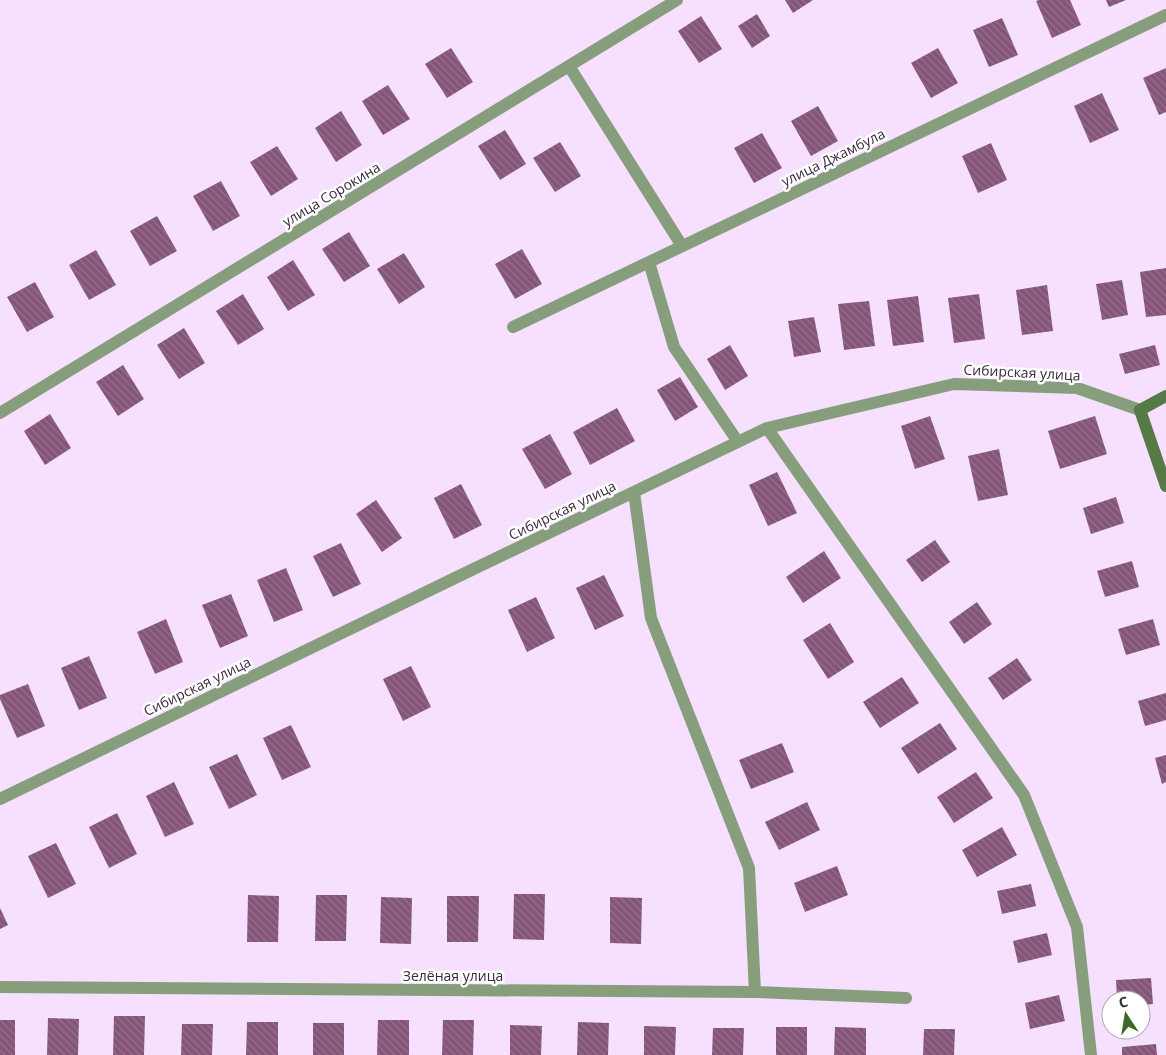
<svg xmlns="http://www.w3.org/2000/svg" width="1166" height="1055" font-family="'Open Sans',sans-serif">
<defs>
<pattern id="building-back-hatch" width="6" height="6" patternUnits="userSpaceOnUse" patternTransform="scale(1.25)"><rect width="6" height="6" fill="#855579"/><path d="M-1 5l2 2M0 0l6 6M5-1l2 2" fill="none" stroke="#94708c"/></pattern>
</defs>
<rect width="100%" height="100%" fill="#f6dfff"/>
<!-- building -->
<path fill="url(#building-back-hatch)" d="M785,0H813L793,13Z
M1039,0H1070L1081,25L1052,38L1036,1Z
M1106,0H1126L1109,7Z
M757,14L770,36L752,48L738,26Z
M701,16L722,49L699,63L678,31Z
M1002,18L1018,55L989,67L973,30Z
M451,48L473,82L447,98L425,64Z
M938,48L958,83L931,98L911,63Z
M1166,68V112L1159,115L1143,78Z
M388,85L410,119L383,135L362,101Z
M1102,93L1119,130L1090,143L1074,106Z
M818,106L838,141L811,156L791,121Z
M341,111L362,145L336,162L315,128Z
M505,130L526,164L500,180L478,146Z
M762,133L782,168L754,183L734,148Z
M560,142L581,176L555,192L533,158Z
M991,143L1007,180L978,193L962,156Z
M277,146L298,179L271,196L250,162Z
M221,181L240,216L213,231L193,196Z
M157,216L177,251L150,266L130,231Z
M349,232L370,266L344,282L322,249Z
M522,249L542,284L515,299L495,264Z
M96,250L116,285L89,300L69,265Z
M404,253L425,287L399,304L377,269Z
M293,260L315,295L288,311L267,277Z
M1166,268V315L1146,317L1140,272Z
M1122,280L1128,315L1102,320L1096,284Z
M35,282L54,317L27,332L7,297Z
M1047,285L1053,331L1022,335L1016,290Z
M243,294L264,329L238,345L216,311Z
M979,294L985,339L954,343L948,298Z
M918,296L924,342L893,346L887,300Z
M869,301L875,346L844,350L838,304Z
M814,317L821,352L794,357L788,321Z
M184,328L205,363L179,379L157,345Z
M730,345L748,376L725,390L707,359Z
M1155,345L1160,365L1125,374L1119,354Z
M123,365L144,399L118,416L96,382Z
M680,377L698,407L675,421L657,390Z
M617,408L635,441L590,465L573,432Z
M50,414L71,448L45,465L24,431Z
M930,416L945,459L915,469L901,426Z
M1095,416L1107,454L1060,469L1048,431Z
M550,434L572,474L545,489L522,449Z
M999,449L1008,495L978,501L968,456Z
M777,472L797,513L768,526L749,485Z
M461,484L482,525L454,539L434,498Z
M1116,497L1124,523L1091,534L1083,508Z
M376,500L402,538L382,552L356,514Z
M935,540L950,562L922,582L906,560Z
M341,543L361,584L333,597L313,556Z
M824,551L841,578L803,603L786,577Z
M1132,561L1139,587L1105,597L1097,571Z
M286,568L303,610L274,622L257,580Z
M604,575L624,616L595,630L576,588Z
M231,594L248,636L220,648L202,605Z
M536,597L555,638L527,652L508,610Z
M977,602L992,624L964,644L949,622Z
M166,619L183,662L155,674L137,632Z
M1153,619L1160,645L1126,655L1118,629Z
M830,623L854,662L828,679L803,640Z
M89,656L107,698L79,710L61,668Z
M1017,658L1032,680L1003,700L988,678Z
M411,666L431,707L403,721L383,679Z
M902,677L919,703L880,728L863,702Z
M28,684L45,726L17,738L0,699V695Z
M1166,693V720L1145,726L1138,701Z
M940,723L957,749L918,774L901,748Z
M291,725L311,767L282,780L263,738Z
M782,743L794,772L751,789L739,760Z
M237,754L257,795L229,809L209,767Z
M1166,755V782L1162,784L1155,758Z
M976,772L993,798L954,823L937,797Z
M174,782L194,824L165,837L146,796Z
M807,802L820,830L779,850L765,822Z
M117,813L137,854L109,868L89,827Z
M1002,827L1017,855L977,877L962,850Z
M56,843L76,884L48,898L28,856Z
M837,866L848,895L805,912L794,883Z
M1031,884L1036,906L1002,914L997,891Z
M514,894H545L544,940L513,939Z
M248,895L279,896L278,942H247Z
M316,895H347L346,941H315Z
M447,896H479L478,942H447Z
M381,897L412,898L411,944L380,943Z
M610,897L642,898L641,944L610,943Z
M0,908L8,925L0,929Z
M1047,933L1052,955L1018,963L1013,941Z
M1151,978L1153,1004L1141,1005V1000H1117L1116,980Z
M1059,995L1065,1021L1030,1029L1025,1003Z
M114,1016H145L144,1055H113Z
M48,1018L79,1019L78,1055H47Z
M0,1020H15V1055H0Z
M378,1020H409V1055H377Z
M443,1020H474L473,1055H442Z
M247,1022H278V1055H246Z
M578,1022L609,1023L608,1055H577Z
M313,1023H344V1055H313Z
M182,1024H213L212,1055H181Z
M510,1025L542,1026L541,1055H510Z
M644,1026L676,1027L675,1055H644Z
M776,1027H807V1055H776Z
M835,1027L866,1028V1055H834Z
M713,1028H744L743,1055H712Z
M924,1029H955L954,1055H923Z
M1156,1044L1157,1055H1122V1047Z"/>
<g fill="none" stroke-linecap="round" stroke-linejoin="round">
<!-- street -->
<path stroke="#869e7b" stroke-width="12" d="M569,66L682,246
M649,262L674,347L738,442
M513,327L1166,15
M0,413L677,0
M767,428L1024,795L1077,927L1091,1055
M634,492L651,618L749,868L755,992
M0,799L457,577L767,428L954,384L1077,388L1140,410
M0,987L755,992L906,998"/>
<!-- secondary -->
<path stroke="#567a46" stroke-width="12" d="M1166,396L1140,410L1166,486"/>
</g>
<g text-anchor="middle" dominant-baseline="central" stroke-width="5" stroke-linejoin="round" paint-order="stroke">
<!-- street labels -->
<g font-size="14" fill="#38293d" stroke="#fff">
<text transform="translate(833 157) rotate(-26)">улица Джамбула</text>
<text transform="translate(331 194) rotate(-31)">улица Сорокина</text>
<text transform="translate(1022 372) rotate(3)">Сибирская улица</text>
<text transform="translate(562 510) rotate(-26)">Сибирская улица</text>
<text transform="translate(197 686) rotate(-26)">Сибирская улица</text>
<text x="453" y="975">Зелёная улица</text>
</g>
</g>
<!-- north arrow -->
<g transform="translate(1126 1015) rotate(348)"><circle r="24" fill="#ffffff" stroke="#afa9b1"/>
<path d="M0-4L9 19L0 12L-9 19Z" fill="#3d6927"/>
<text y="-8" font-size="14" font-weight="bold" text-anchor="middle" fill="#38293d">С</text>
</g>
</svg>
